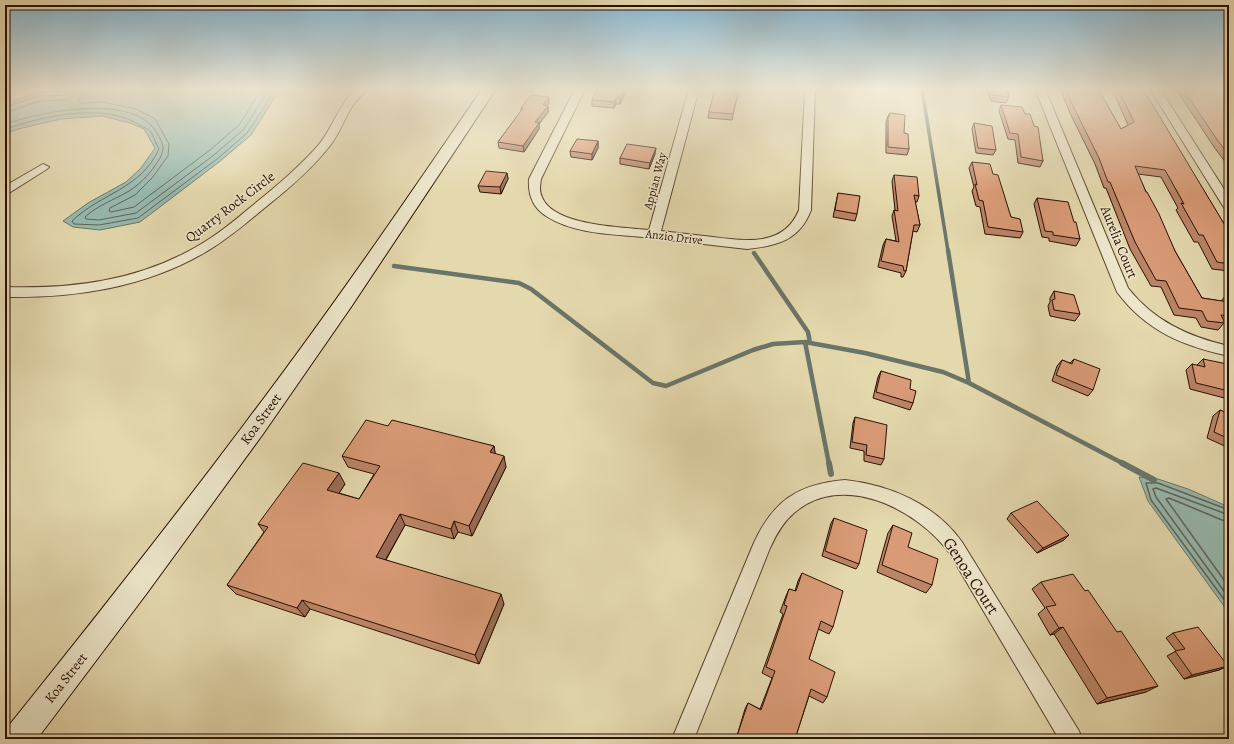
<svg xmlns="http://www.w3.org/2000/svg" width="1234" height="744" font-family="Alegreya,serif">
<rect width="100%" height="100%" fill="#e4d8ad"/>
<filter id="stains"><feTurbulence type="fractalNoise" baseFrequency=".005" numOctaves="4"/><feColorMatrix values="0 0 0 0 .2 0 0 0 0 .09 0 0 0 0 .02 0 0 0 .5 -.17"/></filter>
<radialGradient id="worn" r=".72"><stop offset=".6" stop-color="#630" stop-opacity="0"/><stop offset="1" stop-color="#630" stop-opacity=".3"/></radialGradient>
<!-- water -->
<path fill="#96b9af" stroke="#6a7569" d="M126,89H282L277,94L251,135L219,162L140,222L100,230L73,227L63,221L88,203L126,182L141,168L155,148L144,129L130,123L102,116L61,119L18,129L5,134V104L38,92Z
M1139,477L1158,479L1188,489L1229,507V613L1148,501Z"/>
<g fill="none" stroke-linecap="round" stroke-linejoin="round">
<!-- shore-far1 -->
<path stroke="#606458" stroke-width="1" d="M82,89L79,101L80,103L103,102L136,109L155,119L169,144L168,156L152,178L135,195L110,208L109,211L111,212L134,207L210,150L239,125L262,89
M5,107L39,96L68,95L71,93V89
M5,113L39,101L68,100L74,96L76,89
M5,124C41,112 134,92 157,133C162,142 166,147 160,158C153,170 142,183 129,191C114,200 98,205 85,217L86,219L99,220L136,213L214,155L244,129L269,89
M5,129C44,116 107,101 143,127C146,128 149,130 151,132C154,137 156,144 159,149C141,189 101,193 72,221L74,224L99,225L138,218L217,159L247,133L276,89"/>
<!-- shore -->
<path stroke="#606458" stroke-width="1.5" d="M1229,510L1158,483H1146L1151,500L1229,606
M1229,515L1156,488L1153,489L1156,497L1229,598
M1229,521L1222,520L1169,498L1166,499L1229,587"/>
<!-- stream-far2 -->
<path stroke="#6a7569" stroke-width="3.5" d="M922,89L948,251"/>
<!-- stream-far1 -->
<path stroke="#6a7569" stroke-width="4.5" d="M948,250L969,383
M754,253L808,332L810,343
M394,266L519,283L531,289L653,383L666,386L753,350L773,344L805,342L865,353L943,372L969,383L1124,464
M805,342L829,464"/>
<!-- stream -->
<path stroke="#6a7569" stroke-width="6" d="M829,463L831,474
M1122,463L1154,480"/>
<defs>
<path id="minor" d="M356,89H367C362,95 357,99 353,105C344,119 339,135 329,147C310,171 286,191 262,210C244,225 225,241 204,253C143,288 75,298 5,297V287C72,289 137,281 196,247C216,236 234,221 252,206C274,188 296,170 315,149C332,132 337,106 356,89Z
M575,89H585L541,179C540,186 539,191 542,197C553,226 623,227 649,230L689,89H699L661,231C678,233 696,235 713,237C746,241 784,247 799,210L805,89H815L811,210C800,240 777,246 747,249C712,245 678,241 643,237C611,234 574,234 546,216C532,207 528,194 529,179Z
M1035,89H1045L1128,288C1154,321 1189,337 1229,346V356C1183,346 1146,331 1117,292Z
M1150,89H1160L1229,197V210L1225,209L1223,206Z
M43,164L49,167L47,169L9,193L5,194V186Z
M845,480C890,485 935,504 962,542L1079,731L1082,739H1059L950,554C918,509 842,471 794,513C783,522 776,535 770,548L694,739H672L753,545C772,502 797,484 845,480Z"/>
<path id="secondary" d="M482,89H496L351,307L263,434L147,593L37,739H5L7,728C88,627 168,526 246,422C328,314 405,202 482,89Z"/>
</defs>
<!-- minor casing -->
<use href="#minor" stroke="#58412b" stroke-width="2"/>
<!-- secondary casing -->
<use href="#secondary" stroke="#290f00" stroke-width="2"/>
<!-- minor -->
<use href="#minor" fill="#ede6ca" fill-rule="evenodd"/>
<!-- secondary -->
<use href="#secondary" fill="#ede6ca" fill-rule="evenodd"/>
</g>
<!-- wall -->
<path fill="#bb8566" stroke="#290f00" d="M627,89L620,104H616L614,108L592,106V100Z
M715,89H739L732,120L708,118L709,112Z
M987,89H1007L1009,97L1006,103L991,101Z
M1060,89H1098L1121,129L1128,125L1112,89H1142L1229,232V271L1212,269L1198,242H1194L1176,210L1178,208L1161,177L1138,174L1146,192L1175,251L1202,298L1221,301L1227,294H1229V324L1224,323L1218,330L1201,327L1196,318L1174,315L1161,287L1151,286L1130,249L1106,188H1104L1095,164L1070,113Z
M1176,89H1229V167L1214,147Z
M549,103L547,106H548V112L539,124V129L524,152L499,148L498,142L521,111V108Z
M1001,105L1025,114L1034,126L1043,161L1040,167L1018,163L1015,140L1008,139L999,111Z
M890,113L904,133L909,149L907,155L886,153V122L888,116Z
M974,123L996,150L993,155L976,153L972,129Z
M598,141V148L592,160L571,157L570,151Z
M655,154L649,169L620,164V158Z
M972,162L993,174L1011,217L1023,232L1020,238L985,234L980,207L976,206L972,191L974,187L969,168Z
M507,173L508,179L501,194L480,192L478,186Z
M894,175L919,196L917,202H915L920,225L917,232L913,231L906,271L903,277H901V273L878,267L883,245L886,239L896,241L892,216L894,210H895L892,181Z
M838,193L857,214L855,221L833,217Z
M1037,198L1074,222L1080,239L1076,246L1049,241V238L1042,237L1034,204Z
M1054,291L1080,314L1075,321L1050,316L1048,306L1050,302V298Z
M1074,359L1093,390L1088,396L1052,381L1057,366L1062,360L1070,363Z
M1203,359L1229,371V397L1228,399L1190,389L1186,370L1192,364L1197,366V365Z
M881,371L910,389L913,403L910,410L873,398L878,377Z
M1220,410L1229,414V448L1207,438L1213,416Z
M855,417L884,459L881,465L864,461V451L850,448L853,423Z
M388,426L494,446L495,454L506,467L472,536L458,532L454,539L405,525L386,560L504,604L479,664L310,609L305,617L236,594L227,585L264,532L258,524L345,484L339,493L359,499L374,474L348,467L342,456Z
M1011,513L1069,535L1064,540L1037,553L1007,519Z
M834,518L859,564L856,569L822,556L831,523Z
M893,525L908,547L932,585L926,593L877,572L888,533Z
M802,573L833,627L829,634L818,629L809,659L827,697L823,703L809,696L795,739H736L745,709L748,703L760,709L772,678L762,673L783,614L780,612L786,596L789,589L795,591L798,581Z
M1041,582L1146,692L1097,704L1054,634L1050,635L1038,614L1045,608L1032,589Z
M1173,633L1228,666L1219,670L1184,679L1167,656L1176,651L1166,638Z"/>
<!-- shaded-wall -->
<path fill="#986c53" stroke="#290f00" d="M624,89H627L620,104V98Z
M549,97V103L543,111V105Z
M616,98V104L614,108V102Z
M548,106V112L539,124V129L524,152L523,146L535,122Z
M598,141V148L592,160V154Z
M656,148L655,154L649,169L650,163Z
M507,173L508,179L501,194L500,187Z
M494,446L496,458L490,452Z
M504,456L506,467L472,536L469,526Z
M339,473L345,484L334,501L327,490Z
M400,514L405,525L382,566L376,557Z
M454,521L458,532L454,539L451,529Z
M1069,535L1064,540L1037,553L1043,548Z
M501,594L504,604L479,664L475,655Z
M302,600L310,609L305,617L297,608Z
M1063,627L1054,634L1050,635L1059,628Z
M1228,666L1219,670L1184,679L1192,675Z
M1158,686L1146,692L1097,704L1107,698Z"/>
<!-- building -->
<path fill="#d99b77" stroke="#290f00" d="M597,89H624L620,98H616L614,102L592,100Z
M715,89H739L733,114L709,112Z
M991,89H1007L1009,97L993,95Z
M1066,89H1098L1121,129L1134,122L1118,89H1142L1148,97L1229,232V264L1217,262L1203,235H1199L1181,203L1184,204L1165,170L1135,166L1146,192H1147L1159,214L1175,251L1202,298L1229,302V316L1221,315L1225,323L1207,321L1202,311L1179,308L1166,281L1156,280L1135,242L1110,182H1108L1099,158L1073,106Z
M1183,89H1229V155L1218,141Z
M531,95L549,97L543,105L548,106L535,122L539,123L523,146L498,142L523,108H521Z
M1001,105L1022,107L1025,114H1030L1034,126L1038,127L1043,161L1021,157L1018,134L1010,133Z
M890,113L905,115L904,133L908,134L909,149L888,147V116L889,117Z
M974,123L992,126L996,150L978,148Z
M577,139L598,141L592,154L570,151Z
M627,144L656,148L650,163L620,158Z
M972,162L990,164L993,174L998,175L1011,217L1020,219L1023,232L988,227L983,201L979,200L975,184L977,185Z
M486,171L507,173L500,187L478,186Z
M894,175L917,177L919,196L914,195L920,225H914L906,271H904L903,266L881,261L886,239L899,242L894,210L898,211Z
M838,193L860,196L857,214L835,210Z
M1037,198L1068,202L1074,222H1076L1080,239L1053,235V232L1045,231Z
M1054,291L1074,295L1080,314L1054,310L1052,300L1055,299Z
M1074,359L1100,369L1093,390L1056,375L1062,360L1072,364Z
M1203,359L1227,364L1229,371V391L1196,383L1192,364L1205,367Z
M881,371L911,380L910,389L916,391L913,403L876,392Z
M1220,410L1229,414V439L1214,432Z
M855,417L887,425L884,459L866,455L867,445L852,442Z
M366,420L388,426L392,420L494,446L490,452L504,456L469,526L454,521L451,529L400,514L376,557L501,594L475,655L302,600L297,608L227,585L268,527L258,524L303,463L339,473L327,490L359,499L380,466L342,456Z
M1037,501L1069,535L1043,548L1011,513Z
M834,518L867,530L859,564L825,551Z
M893,525L912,533L908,547L938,559L932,585L882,565Z
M802,573L843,591L833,627L821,621L809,659L835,672L827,697L811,689L795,739H736L748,703L761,710L775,671L766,667L787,606L784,605L789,589L796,591Z
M1073,574L1085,591L1088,590L1117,632L1121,631L1158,686L1107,698L1063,627L1059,628L1046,607L1056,605L1041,582Z
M1198,627L1228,666L1192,675L1175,651L1185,649L1173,633Z"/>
<!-- sky -->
<linearGradient id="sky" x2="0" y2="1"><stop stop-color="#87b6d1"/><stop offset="0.46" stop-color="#f3edda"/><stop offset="1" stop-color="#f3edda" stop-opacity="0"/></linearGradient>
<rect width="1234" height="193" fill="url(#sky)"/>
<g text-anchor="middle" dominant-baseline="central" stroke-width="3" stroke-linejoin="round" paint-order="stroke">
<!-- far-street labels -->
<g font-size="12" fill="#290f00" stroke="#ede6ca">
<text transform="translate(655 181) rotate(-75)">Appian Way</text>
<text transform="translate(674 237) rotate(7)">Anzio Drive</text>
</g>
<!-- street labels -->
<g font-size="14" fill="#290f00" stroke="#ede6ca">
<text transform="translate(230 207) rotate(-37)">Quarry Rock Circle</text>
<text transform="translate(1119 242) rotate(68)">Aurelia Court</text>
<text transform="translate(261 419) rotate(-54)">Koa Street</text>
<text transform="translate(66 678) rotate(-52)">Koa Street</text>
</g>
<!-- near-street labels -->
<g font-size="17" fill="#290f00" stroke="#ede6ca">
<text transform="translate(971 576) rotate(57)">Genoa Court</text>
</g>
</g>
<!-- margin -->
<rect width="1234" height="744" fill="none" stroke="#e4d8ad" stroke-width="20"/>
<rect x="6" y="6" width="1222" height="732" fill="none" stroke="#290f00" stroke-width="2"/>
<rect x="10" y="10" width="1214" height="724" fill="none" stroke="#290f00"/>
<rect width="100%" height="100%" filter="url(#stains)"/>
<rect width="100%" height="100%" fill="url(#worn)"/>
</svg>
